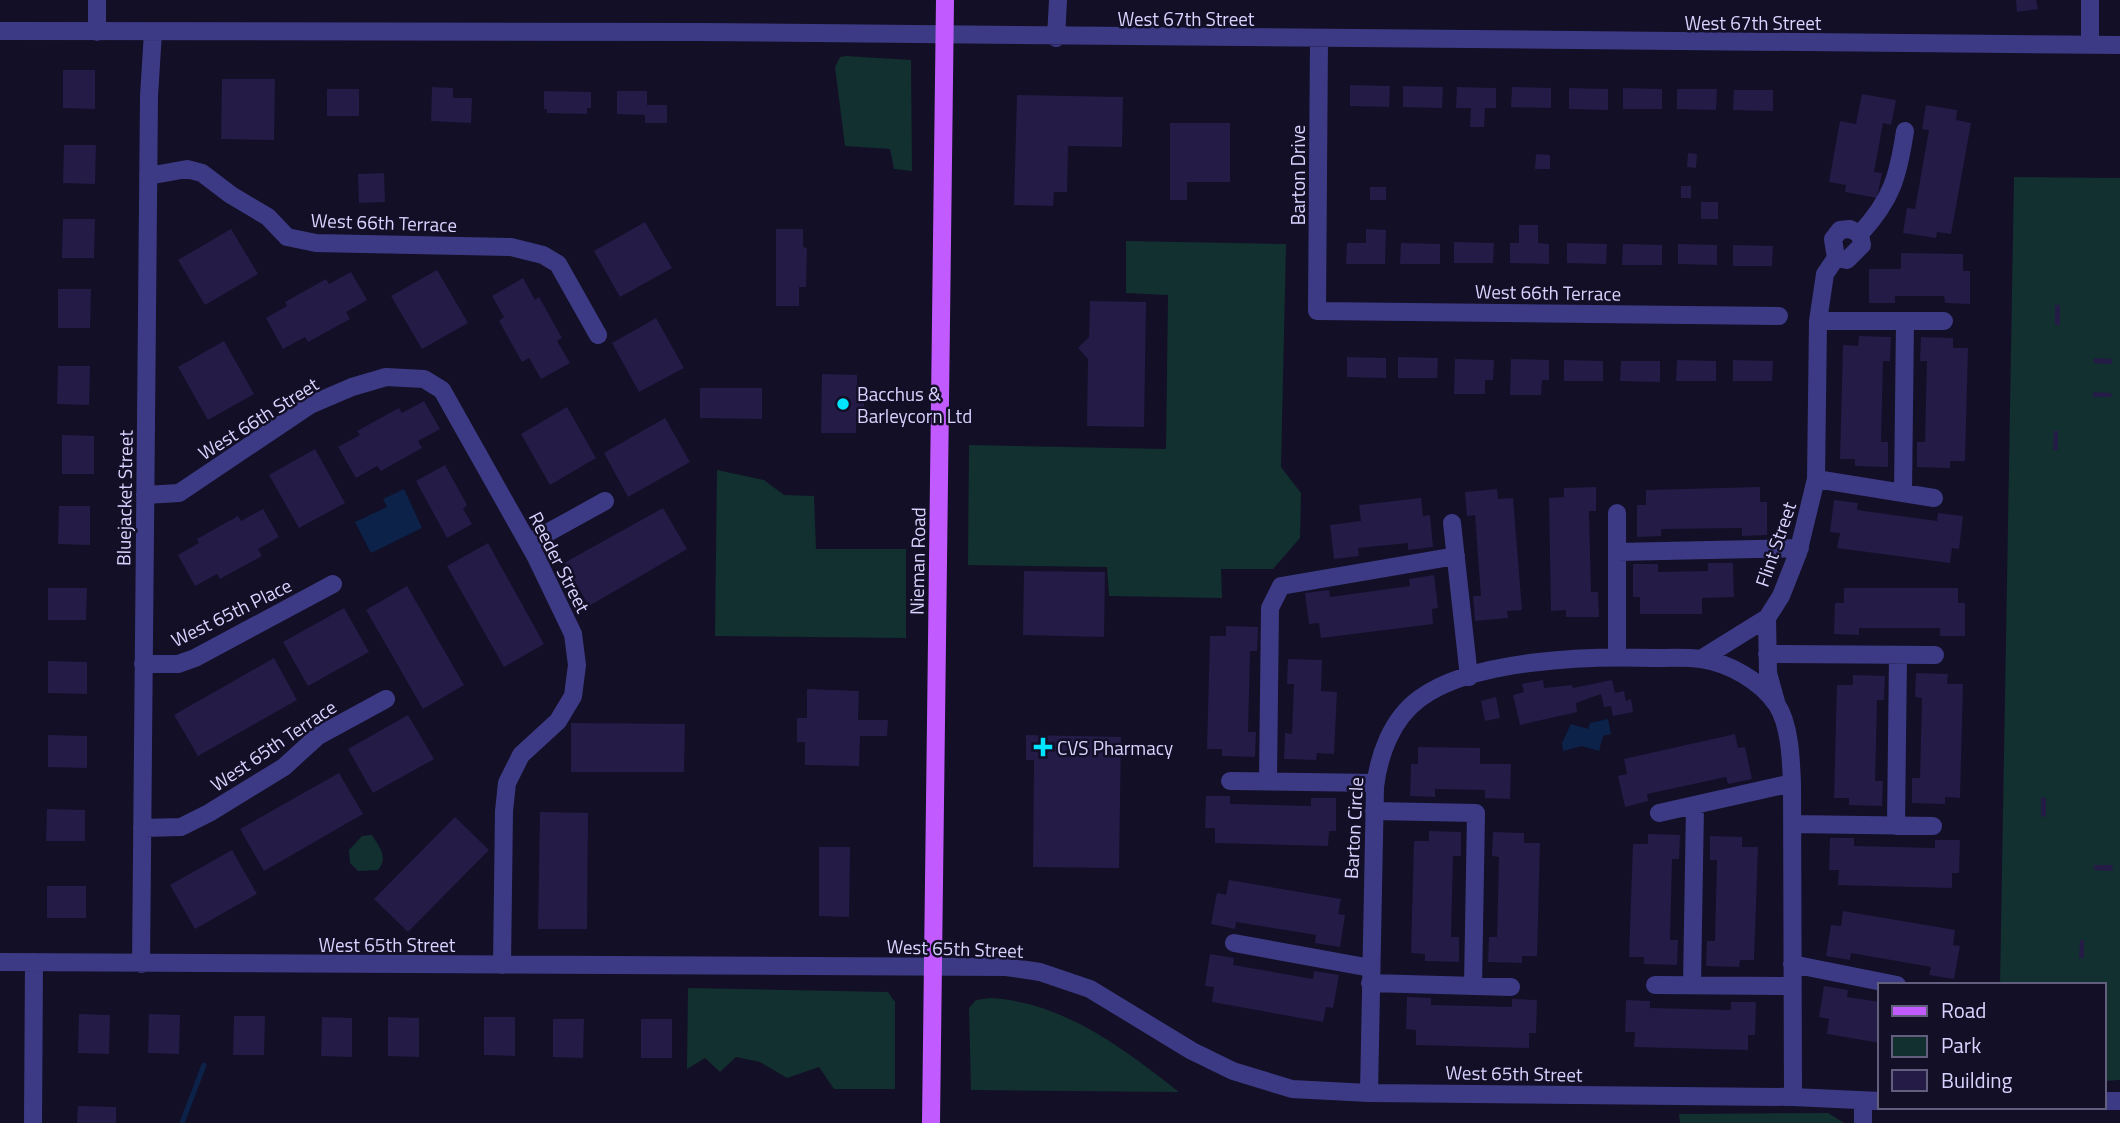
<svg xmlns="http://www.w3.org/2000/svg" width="2120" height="1123" font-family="'Titillium Web',sans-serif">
<rect width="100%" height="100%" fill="#130f26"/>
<!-- green -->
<path fill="#12302f" d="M846,56L911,60L912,171L894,169L890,149L845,146L835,67L840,57Z
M2014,177L2120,178V1080L2104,1081V985H2000Z
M1126,241L1286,244L1281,467L1301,493L1300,538L1273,569H1221L1222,598L1109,596L1107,567L968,565L969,445L1166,449L1168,295L1126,293Z
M717,470L764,480L784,495L814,496L816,549H906V638L715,636Z
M372,835C379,847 389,857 378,870L358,871L350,863L349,850L362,836Z
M688,988L888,992L895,1002V1089H834L819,1067L787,1078L760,1062L736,1057L720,1072L705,1058L687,1069Z
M990,998C1063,1002 1123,1048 1179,1092L971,1090L969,1008L976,1000Z
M1828,1113L1844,1123H1680L1679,1114Z"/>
<!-- water -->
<path fill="#0c2248" d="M404,489L422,528L371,553L355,522L387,507L383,499Z
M1608,719L1611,734L1603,736L1599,751L1582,746L1563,751L1562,743L1571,724L1588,729L1590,723Z"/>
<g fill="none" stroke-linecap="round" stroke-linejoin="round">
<!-- stream -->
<path stroke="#0c2248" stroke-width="5" d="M182,1123L204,1065"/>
</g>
<!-- building -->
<path fill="#241b47" d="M2016,0H2036L2038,9L2017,12Z
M63,70H95V109L63,108Z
M222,79H275L274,140L221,139Z
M1350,85L1390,86L1389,107L1350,106Z
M1403,86L1443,87L1442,108L1403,107Z
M432,87L453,88V98H472L471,123L431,121Z
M1457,87L1496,88V108H1485L1484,127H1470L1471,108H1456Z
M1512,87L1551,88V108L1511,107Z
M1569,88L1608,89V110L1569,109Z
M1623,88L1662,89V109H1623Z
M327,89H359V116H327Z
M1677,89H1717L1716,110L1677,109Z
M1734,90H1773V111L1733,110Z
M544,91L591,92V108H587V114L547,113V109H544Z
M617,91H647V105H667V123H645V115L617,114Z
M1862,94L1896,100L1891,125L1883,123L1874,172L1882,173L1877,198L1845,192L1846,185L1829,182L1840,121L1856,124Z
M1017,95L1123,97L1122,147L1068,146L1067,192H1054L1053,206L1014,205Z
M1926,105L1957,110L1956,120L1971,123L1951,234L1937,232L1936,238L1903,233L1907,208L1915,209L1929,130L1922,129Z
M1170,123H1230V182H1187V200H1170Z
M64,145H96L95,184L63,183Z
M1688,153L1697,154L1696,168L1687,167Z
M1536,154L1550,155V169H1535Z
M384,173L385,202L359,203L358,174Z
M1681,186H1691V198H1681Z
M1370,187H1386V200H1370Z
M1701,202H1718V219H1701Z
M63,219H95L94,258H62Z
M645,222L672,268L620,297L594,251Z
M1519,225H1538V243L1549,244V264L1510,263V243H1519Z
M231,229L258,274L205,305L178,260Z
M776,229H803V247L807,248L806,287H799V306H776Z
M1366,229L1386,230L1385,264H1346L1347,243H1366Z
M1454,242L1494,243L1493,263H1454Z
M1401,243L1440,244V264H1400Z
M1567,243L1607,244L1606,264L1567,263Z
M1623,244L1662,245V265H1622Z
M1678,244L1717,245V265L1678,264Z
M1733,245L1773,246L1772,266H1733Z
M1901,253L1963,254V271H1970V304L1945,303L1944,296H1895V303H1869V269H1901Z
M437,270L468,323L422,349L391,296Z
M351,272L367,300L346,312L350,319L308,342L305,337L283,349L266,318L287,306L285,302L326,279L329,284Z
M523,278L535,300L539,297L562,338L557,341L570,363L541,379L529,358L522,362L499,321L504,317L492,296Z
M58,289H91L90,328H58Z
M1090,301L1146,302L1144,427L1087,426L1088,359L1078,348L1089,337Z
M2055,305H2060V325H2055Z
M656,318L684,368L639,392L612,343Z
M1859,336L1891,337L1890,361H1883L1881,442H1888V467L1855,466V459H1840L1843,345L1858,346Z
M1921,337L1953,338V348H1968L1965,461H1950V468L1917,467V442H1925L1927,361H1920Z
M224,341L254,394L208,420L178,367Z
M1347,357L1386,358V378L1347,377Z
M1398,357L1438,358L1437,378H1398Z
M2094,358L2112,359V364L2094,363Z
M1455,359L1494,360L1493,380H1485V394H1454Z
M1511,359L1549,360V380H1542L1541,395H1510Z
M1564,360L1603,361V381H1564Z
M1677,360L1716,361V381H1676Z
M1733,360L1773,361L1772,381H1733Z
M1621,361H1660V382L1620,381Z
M58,366H90L89,405L57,404Z
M822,374L857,375V398H864V409H856V433H821Z
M700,388H762V419L700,418Z
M2093,392L2111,393L2112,397H2093Z
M424,401L440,429L418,441L422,448L381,471L377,466L356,478L338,447L360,435L357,431L399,408L402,413Z
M567,407L596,458L550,485L521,434Z
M665,418L690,462L628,497L604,453Z
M2054,431H2058V450H2053Z
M62,435L94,436V474H62Z
M315,449L345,503L299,528L269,475Z
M445,465L467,505L463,509L472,524L447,538L416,481Z
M1596,487V511H1589L1591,592H1598L1599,617H1566V610L1551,611L1549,498L1564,497V488Z
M1760,487V502H1767V535L1742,536V528L1661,529V536L1637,537V505H1646V490Z
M1497,489L1498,499L1513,498L1522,610L1507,611L1508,618L1475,621L1473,596H1481L1475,515L1467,516L1465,492Z
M1421,498L1423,516L1430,515L1433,547L1408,550V543L1358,548L1359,556L1334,559L1330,525L1361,521L1359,505Z
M1834,500L1858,503L1857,510L1937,521L1938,513L1963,516L1959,549L1952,548L1950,563L1837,548L1840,533L1830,532Z
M59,506H90V545L58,544Z
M663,508L687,549L589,606L564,563Z
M263,509L279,537L258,549L262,556L220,579L217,574L195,586L178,555L199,543L197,539L238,516L241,521Z
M488,543L544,644L504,667L447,566Z
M1708,563H1733L1734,597L1702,598V614H1640V597H1633V564H1658V572L1708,571Z
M1024,571L1105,572L1104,637L1023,635Z
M1434,575L1438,608L1432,609L1433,624L1321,638L1319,623L1309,624L1305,593L1329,590L1330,597L1410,586L1409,579Z
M407,586L464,685L423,709L366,610Z
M48,588H87L86,620H48Z
M1844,588H1958V603H1965V636H1940V628H1859V635L1834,634L1835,603H1844Z
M344,608L369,652L308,686L283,642Z
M1226,626L1258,627L1257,651H1250L1248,732H1256L1255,757L1222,756V749H1207L1210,636H1226Z
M274,658L297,700L198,756L174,715Z
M1288,659L1322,660L1321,691L1337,692L1334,754L1317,753L1316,760L1284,759L1285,733L1292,734L1294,684H1287Z
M48,661L87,662V694L48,693Z
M1916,673L1948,674L1947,684H1963L1960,798L1945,797V804L1912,803V778H1920L1922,698L1915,697Z
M1853,675L1885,676L1884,700H1877L1875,781H1883L1882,806L1849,805V798H1834L1837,685H1853Z
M1543,680L1544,688L1572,685L1573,688L1612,680L1615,693L1624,691L1626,701L1631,699L1633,712L1613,716L1611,706L1604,707L1601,694L1576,703L1577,712L1520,725L1513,695L1524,692L1522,684Z
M807,689L859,691L858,720H888L887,736H860L859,766L805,765V742H797V718H807Z
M1496,697L1500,718L1485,721L1481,701Z
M408,715L434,759L373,793L348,749Z
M571,723L685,724L684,772H571Z
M1735,734L1738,748L1745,747L1752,779L1728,784L1726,777L1647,794L1648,801L1625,807L1618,776L1627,774L1624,759Z
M48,735L87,736V768L48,767Z
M1026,735L1121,737L1119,868L1033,867L1034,760H1026Z
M1418,747L1480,748V764H1511L1510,799L1485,798V790L1435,789V797L1410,796L1411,764H1418Z
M339,773L363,814L264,871L240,829Z
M1206,796H1230V804L1311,806V798H1336V831H1329L1328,846L1215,843V828H1205Z
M2041,797L2046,798V816L2041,817Z
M47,809L85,810V841H46Z
M540,812L588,813L587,929H538Z
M455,817L489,850L408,932L374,899Z
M1429,831L1461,832V856H1453L1451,937H1459V962L1425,961V954L1411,953L1414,841H1429Z
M1493,832L1524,833V843H1540L1537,956H1522V963L1488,962L1489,937H1497L1499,857L1492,856Z
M1648,834L1680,835L1679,859H1672L1670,940H1678L1677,965L1644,964V957H1629L1633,844H1648Z
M1710,836L1742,837V847H1758L1754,960H1740L1739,967L1706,966L1707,941H1715L1717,860H1710Z
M1830,838H1854V846L1935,848V840H1960L1959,873H1952V888L1838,885L1839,870H1829Z
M819,847H850L849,917L819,916Z
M232,850L257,894L195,929L170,885Z
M2094,865H2112L2113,871L2094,870Z
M1229,880L1341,899L1338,914L1345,915L1340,947L1315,943L1316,935L1236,922L1235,929L1211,924L1217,893L1226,895Z
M47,886H86V918H47Z
M1843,911L1955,930L1953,945L1960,946L1954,979L1929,975L1931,967L1851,953L1850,960L1826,956L1831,925L1841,926Z
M2080,940H2084V958H2079Z
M1210,954L1234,958L1233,965L1313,979L1314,971L1339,975L1333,1008L1326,1007L1323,1022L1212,1002L1214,987L1205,986Z
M1824,986L1848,990L1847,997L1880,1002V1043L1827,1034L1829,1019L1819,1017Z
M1407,997L1431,998V1005L1512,1007V999L1537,1000L1536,1033H1529V1048L1416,1045V1030L1406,1029Z
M1626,1000L1650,1001V1008L1731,1010V1002H1756L1755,1035H1748V1050L1634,1047L1635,1032H1625Z
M79,1014L110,1015L109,1054L78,1053Z
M149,1014L180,1015L179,1054L148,1053Z
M234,1016H265L264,1055H233Z
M322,1017L352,1018V1057L321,1056Z
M388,1017L419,1018V1057L388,1056Z
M484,1017H515V1056L484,1055Z
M553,1019H584L583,1058L553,1057Z
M641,1019H672V1058H641Z
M78,1106L116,1107V1123H77Z"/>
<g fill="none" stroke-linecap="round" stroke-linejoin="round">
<!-- minor -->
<path stroke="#3d3a85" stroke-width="18" d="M0,31L699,32L2120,45
M97,32V0
M1056,38L1058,0
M1319,40L1317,311L1779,316
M2090,45V0
M148,176L187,169L202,173L231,195L268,217L287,237L316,243L511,247L543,255L558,264L598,335
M1836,258L1833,239L1840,230L1850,229L1860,234
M1818,321H1944
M1816,479L1934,498
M1903,493L1905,321
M145,495L179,493L310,405L352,387L386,377L424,379L442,390L536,557L573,634L577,665L573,696L558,721L521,755L507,783L504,811L502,965
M1617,513V657
M1452,523L1469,677
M529,543L605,501
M1617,552L1800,548
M1767,618L1768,673L1776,702
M1767,654L1935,655
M1701,659L1767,618L1781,596L1798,553L1816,479L1818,321L1825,274L1836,258L1847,260L1862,245L1860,234C1892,199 1898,177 1905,131
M143,664H178L195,658L333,584
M1230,781L1375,783
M1268,781L1270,608L1281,586L1456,556
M1374,811L1476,813L1473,986
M1659,813L1792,783
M1792,824L1933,826
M1896,826L1898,655
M142,828L181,827L209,813L284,767L318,736L386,699
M1234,943L1371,968
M0,962L1006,967L1040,972L1090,989L1192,1051L1233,1071L1292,1089L1369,1093L1793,1097L1880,1101
M141,964L149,96L153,32
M1792,964L1897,985
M1370,983L1511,987
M1655,985L1792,986
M1692,985L1695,805
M1369,1093L1375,787C1379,754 1392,719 1419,699C1472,659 1589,656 1653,658C1668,658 1686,657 1701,659C1729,663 1761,681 1777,705C1790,725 1791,760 1792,783L1793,1097
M2104,1101H2120
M33,1123L34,962
M1863,1123V1101"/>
<!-- major -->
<path stroke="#c25bff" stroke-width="18" d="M931,1123L945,0"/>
</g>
<!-- markers -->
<g fill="#00e5ff" stroke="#130f26" stroke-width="2.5">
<circle cx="843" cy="404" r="7"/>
<path d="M1039.5 736.5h7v7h7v7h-7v7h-7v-7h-7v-7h7z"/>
</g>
<g text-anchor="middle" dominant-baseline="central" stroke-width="5" stroke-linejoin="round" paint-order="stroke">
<!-- street labels -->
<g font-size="19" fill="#d9d4ff" stroke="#130f26">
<text x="1186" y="18">West 67th Street</text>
<text x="1753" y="22">West 67th Street</text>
<text transform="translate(1297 175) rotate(-90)">Barton Drive</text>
<text transform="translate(384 222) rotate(2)">West 66th Terrace</text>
<text transform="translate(1548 292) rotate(1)">West 66th Terrace</text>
<text transform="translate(258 418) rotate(-32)">West 66th Street</text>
<text transform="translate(124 498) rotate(-89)">Bluejacket Street</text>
<text transform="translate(1775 544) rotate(-71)">Flint Street</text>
<text transform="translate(917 561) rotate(-89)">Nieman Road</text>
<text transform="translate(560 562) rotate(63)">Reeder Street</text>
<text transform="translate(231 612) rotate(-26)">West 65th Place</text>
<text transform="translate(273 745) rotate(-34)">West 65th Terrace</text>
<text transform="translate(1353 828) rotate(-87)">Barton Circle</text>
<text x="387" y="944">West 65th Street</text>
<text transform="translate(955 948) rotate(2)">West 65th Street</text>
<text transform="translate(1514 1073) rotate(1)">West 65th Street</text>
</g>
<!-- poi labels -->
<g font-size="19" fill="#d9d4ff" stroke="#130f26" text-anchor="start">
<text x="857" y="393">Bacchus &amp;<tspan x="857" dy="22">Barleycorn Ltd</tspan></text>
<text x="1057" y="747">CVS Pharmacy</text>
</g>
</g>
<!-- legend -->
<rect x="1878" y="983" width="228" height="126" fill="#130f26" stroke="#625e7d" stroke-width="2"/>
<rect x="1892" y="1006" width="35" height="10" fill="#c25bff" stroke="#625e7d" stroke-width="2"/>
<text x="1941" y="1018" font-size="21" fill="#d9d4ff">Road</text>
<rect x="1892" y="1036" width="35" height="21" fill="#12302f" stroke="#625e7d" stroke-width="2"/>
<text x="1941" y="1053" font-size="21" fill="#d9d4ff">Park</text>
<rect x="1892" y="1070" width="35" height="21" fill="#241b47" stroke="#625e7d" stroke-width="2"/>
<text x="1941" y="1088" font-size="21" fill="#d9d4ff">Building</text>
</svg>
